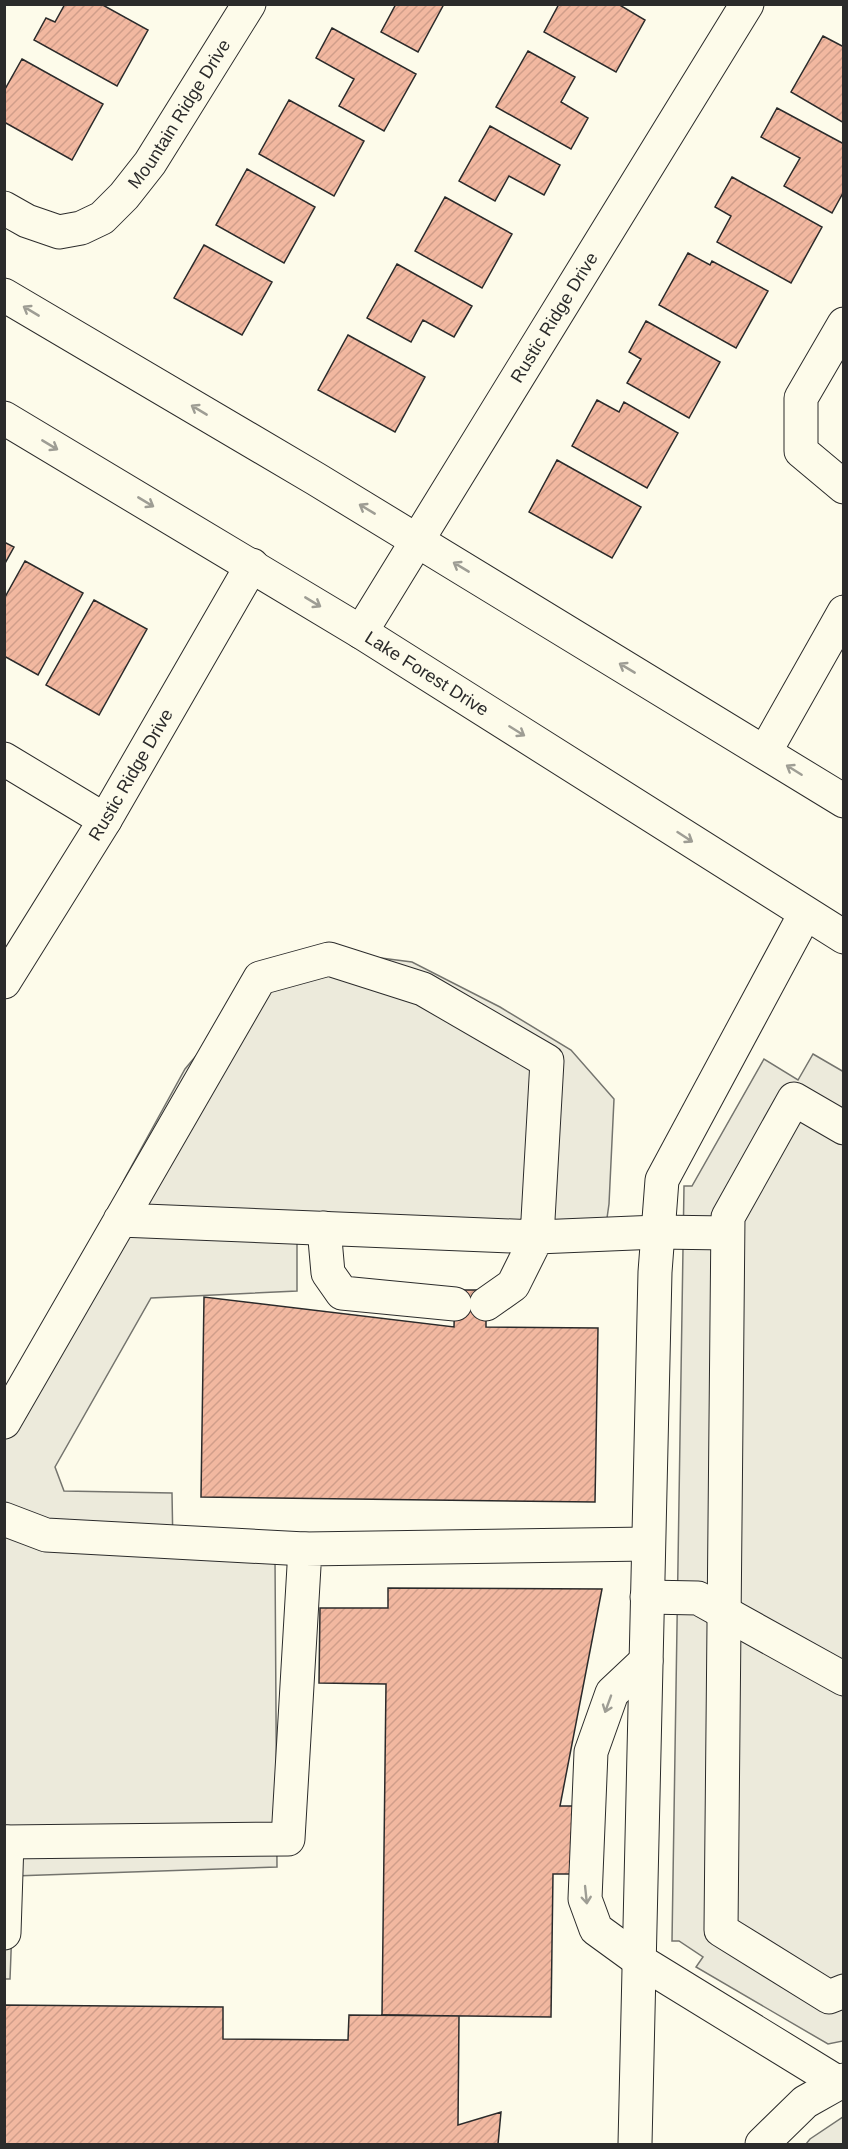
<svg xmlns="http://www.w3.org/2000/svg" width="848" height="2149" font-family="Arial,sans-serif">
<defs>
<pattern id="building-hatch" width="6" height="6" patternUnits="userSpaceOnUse" patternTransform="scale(1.5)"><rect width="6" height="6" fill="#f2b8a0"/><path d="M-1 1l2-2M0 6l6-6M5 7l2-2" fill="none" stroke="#d09e8a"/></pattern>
</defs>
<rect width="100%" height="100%" fill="#fdfbea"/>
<!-- parking -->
<path fill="#eceadb" stroke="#74746e" stroke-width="1.5" d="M334,952L412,962L500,1007L571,1050L614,1099L609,1204L603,1246L297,1242V1291L151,1298L55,1467L64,1491L172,1493L173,1549L275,1557L277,1867L14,1876L10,1979H5V1404L65,1299L125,1178L185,1069L258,982Z
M813,1054L844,1072L843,2041L828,2044L696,1967L703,1957L679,1941H672L684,1186H692L764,1059L798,1080Z
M843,2117V2144H806L810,2139Z"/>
<!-- building -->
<path fill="url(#building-hatch)" stroke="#2b2b2b" stroke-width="1.5" d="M65,4H101L148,30L117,86L34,40L46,18L55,22Z
M396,4H444L418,52L381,32Z
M559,4H618L645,20L616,72L544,32Z
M332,28L416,74L384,131L339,106L354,79L316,58Z
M823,36L844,47V123L791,92Z
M528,51L575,77L561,102L588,118L571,149L496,107Z
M22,59L103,104L72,160L4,122V91Z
M289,100L364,141L334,196L259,154Z
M777,108L844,144V191L832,213L784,186L800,158L761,137Z
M490,126L560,165L544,195L509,176L495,201L459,181Z
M247,169L315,207L284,263L216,225Z
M732,177L822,227L791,283L717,242L731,216L715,207Z
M445,197L512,234L482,288L415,251Z
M204,245L272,282L242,335L174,298Z
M688,253L710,265L712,261L768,291L736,348L659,305Z
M397,264L472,306L454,337L423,320L411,342L367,318Z
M646,321L720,362L689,418L627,383L641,359L629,352Z
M348,335L425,377L395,432L318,390Z
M597,400L619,412L624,402L678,433L647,488L572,446Z
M557,460L641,507L612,558L529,512Z
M4,542L14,547L4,565Z
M25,561L83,593L38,675L4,656V599Z
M94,600L147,629L99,715L46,685Z
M455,1290H486V1327L598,1328L595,1502L201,1497L204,1297L454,1327Z
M388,1588L602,1589L560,1806H582L581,1874H553L551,2017L382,2015L386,1684L319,1683L320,1608H388Z
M4,2005L223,2007V2039L348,2040L349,2015L459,2016L458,2125L501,2112L498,2144H4Z"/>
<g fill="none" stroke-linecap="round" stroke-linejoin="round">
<defs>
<g id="minor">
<path id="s1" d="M4,208L27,221L59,232L81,228L102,218L124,196L150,163L249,4"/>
<path d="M844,324L801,398V451L844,487"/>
<path id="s2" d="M361,632L747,4"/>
<path d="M765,752L844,612"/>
<path d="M4,759L105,820"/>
<path id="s3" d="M4,982L105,820L252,565"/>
<path d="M844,1128L794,1099L728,1217L721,1930L829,1997L844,1991"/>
<path d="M324,1228L328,1273L342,1293L455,1304"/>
<path d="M486,1304L513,1285L537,1237L658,1232L727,1233"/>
<path d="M4,1422L260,978L329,959L423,989L547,1061L537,1237L120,1220"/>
<path d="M4,1519L46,1535L305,1549"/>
<path d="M647,1597L698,1598L844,1679"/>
<path d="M646,1661L612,1693L591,1752L585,1899L596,1929L640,1961L837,2082"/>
<path d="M4,1842L288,1839L305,1549L648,1544"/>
<path d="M4,1933L7,1842"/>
<path d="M635,2144L655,1272L662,1180L805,914"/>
<path d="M762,2144L805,2102L844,2080"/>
</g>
<g id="major">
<path d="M4,295L316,479L844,801"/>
<path id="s4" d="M4,418L361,632L844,937"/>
</g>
</defs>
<!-- minor casing -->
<use href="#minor" stroke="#2b2b2b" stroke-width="35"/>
<!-- major casing -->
<use href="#major" stroke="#2b2b2b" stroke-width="35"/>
<!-- minor -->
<use href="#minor" stroke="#fdfbea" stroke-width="33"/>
<!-- major -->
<use href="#major" stroke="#fdfbea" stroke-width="33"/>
</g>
<!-- one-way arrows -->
<defs><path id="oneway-shaft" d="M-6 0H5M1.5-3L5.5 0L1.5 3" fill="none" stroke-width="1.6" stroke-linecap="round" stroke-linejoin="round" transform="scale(1.5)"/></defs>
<g stroke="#9e9d94">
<use href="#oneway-shaft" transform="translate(31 311) rotate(-149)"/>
<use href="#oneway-shaft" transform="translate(199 410) rotate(-149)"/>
<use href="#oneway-shaft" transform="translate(50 445) rotate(31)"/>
<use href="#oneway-shaft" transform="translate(146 502) rotate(31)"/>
<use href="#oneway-shaft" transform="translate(367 509) rotate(-149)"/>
<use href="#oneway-shaft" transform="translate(461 567) rotate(-149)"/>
<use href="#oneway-shaft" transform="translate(313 602) rotate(31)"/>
<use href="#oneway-shaft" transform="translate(627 668) rotate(-149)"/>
<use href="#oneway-shaft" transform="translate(517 731) rotate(32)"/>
<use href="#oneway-shaft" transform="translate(794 770) rotate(-148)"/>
<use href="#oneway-shaft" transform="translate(685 837) rotate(33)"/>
<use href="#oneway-shaft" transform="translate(608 1704) rotate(110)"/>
<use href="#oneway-shaft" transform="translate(586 1895) rotate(84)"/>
</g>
<g text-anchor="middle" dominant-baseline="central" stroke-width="4.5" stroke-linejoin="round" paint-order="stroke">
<!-- street labels -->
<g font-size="18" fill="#2b2b2b" stroke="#fdfbea">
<text stroke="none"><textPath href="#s1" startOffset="236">Mountain Ridge Drive</textPath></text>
<text stroke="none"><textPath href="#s2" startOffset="369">Rustic Ridge Drive</textPath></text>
<text stroke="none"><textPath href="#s4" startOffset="494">Lake Forest Drive</textPath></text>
<text stroke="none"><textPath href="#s3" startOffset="243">Rustic Ridge Drive</textPath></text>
</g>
</g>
<!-- border -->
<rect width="848" height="2149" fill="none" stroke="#2b2b2b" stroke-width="12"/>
</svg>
